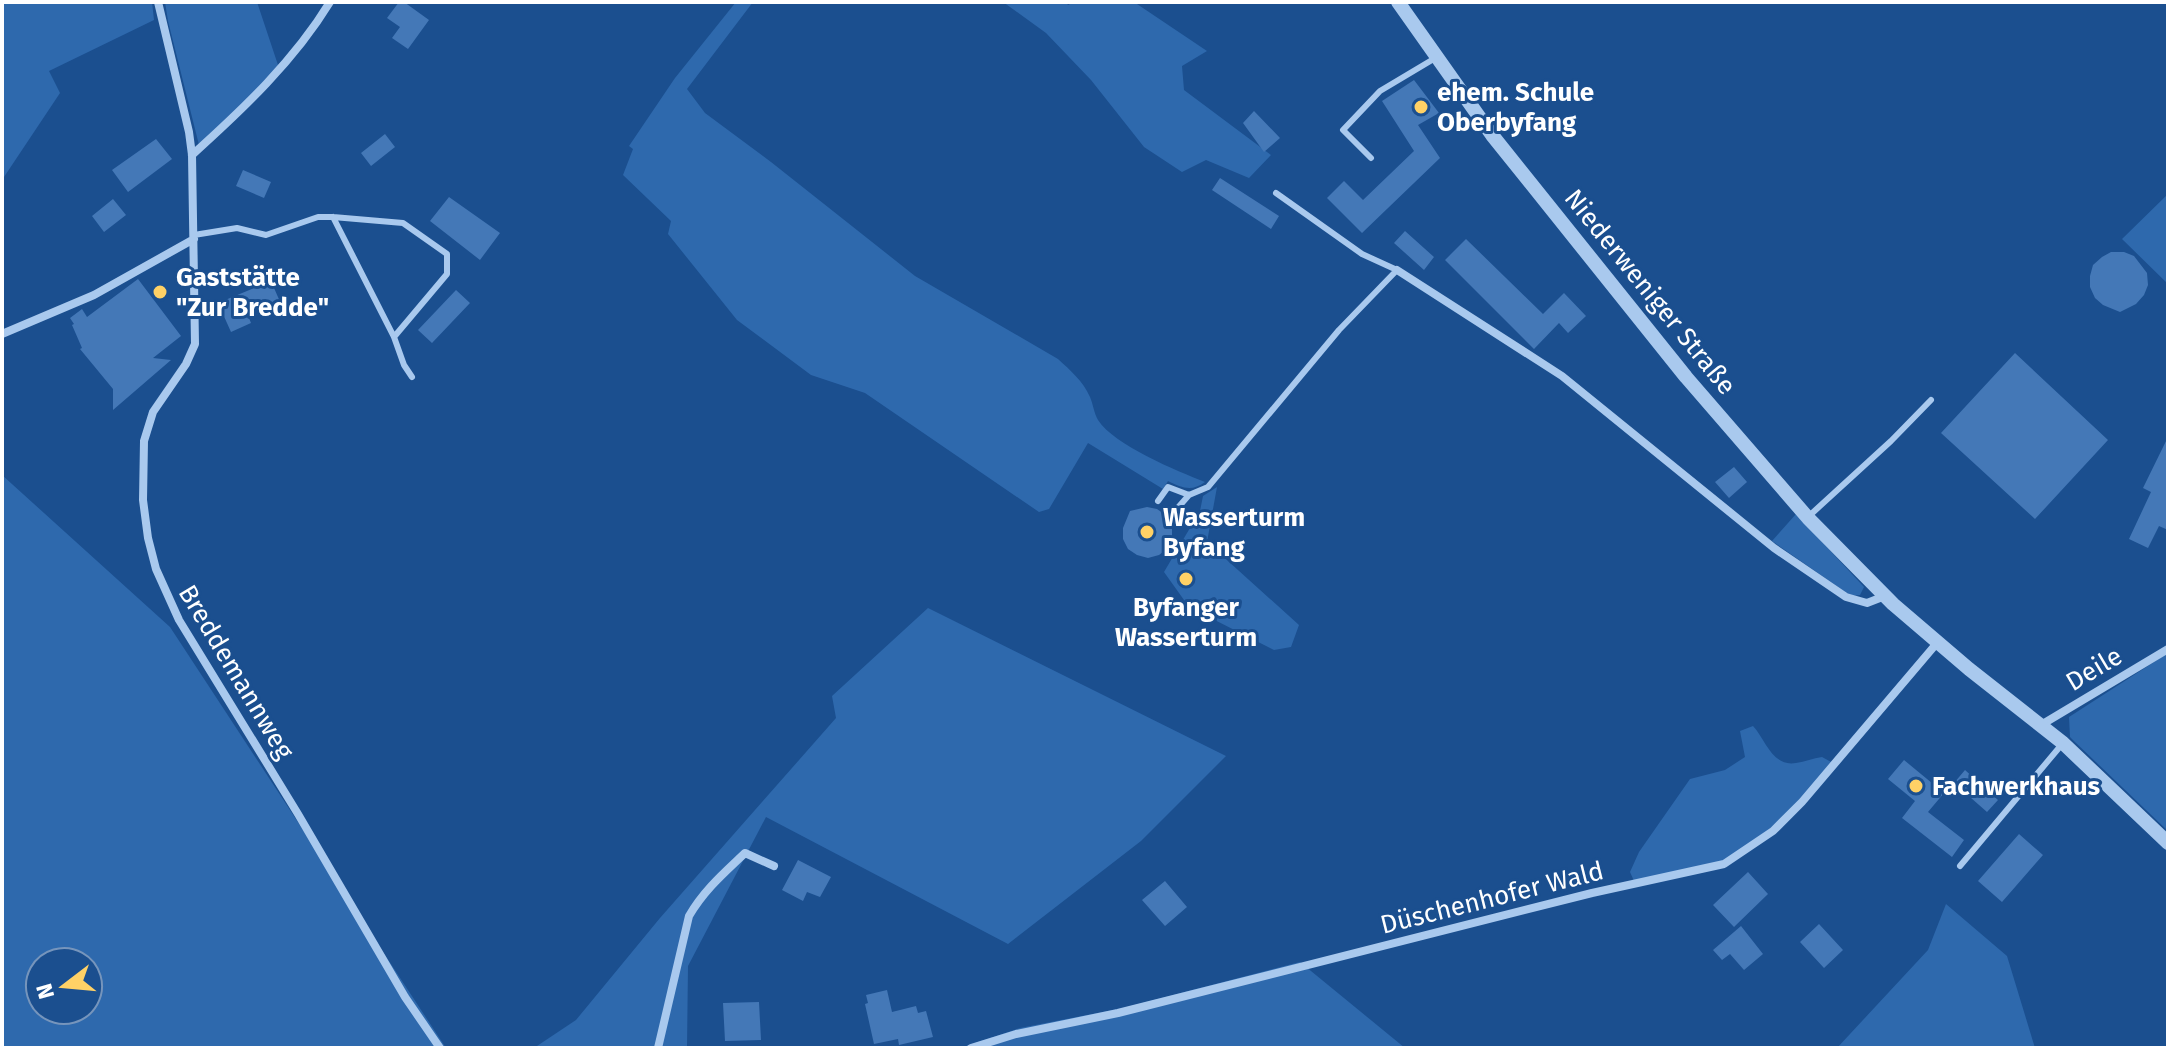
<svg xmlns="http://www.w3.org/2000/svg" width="2170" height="1050" font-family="'Fira Sans',sans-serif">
<rect width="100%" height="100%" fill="#1b4f8f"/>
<!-- green -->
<path fill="#2e69ad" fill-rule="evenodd" d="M2,2H152L154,20L49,71L60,93L2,180Z
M165,2H257L278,65L251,101L199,145L168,21Z
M736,2H753L687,89L705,113L771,162L915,276L1058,359C1070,370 1083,381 1090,397C1093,404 1094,413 1098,420C1114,445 1177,471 1205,482C1192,492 1182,488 1168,481L1163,489L1088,443L1049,509L1039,512L865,393L811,375L737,320L668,234L671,221L623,175L633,149L629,146L675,78Z
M1003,2H1066L1068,5L1074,2H1134L1207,51L1182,66L1184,90L1271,155L1249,178L1206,160L1182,172L1144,147L1091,80L1046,33Z
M2168,194V284L2122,239Z
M2,475L170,627L446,1048H2ZM40,962H88V1010H40Z
M1217,487L1207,542L1299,625L1291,647L1274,650L1189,607L1164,572L1200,511L1203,496Z
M1796,514L1864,587L1860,595L1851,596L1772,541Z
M928,608L1226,756L1141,841L1008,944L766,817L688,966L687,1048H534L576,1020L660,918L836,718L832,696Z
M2168,653V831L2076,743L2070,737L2069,717Z
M1753,726C1766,740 1772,767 1796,763C1805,762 1813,758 1822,757L1833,763C1804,795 1775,835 1736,856C1706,873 1667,875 1634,881L1630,872L1639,852L1690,779L1725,770L1745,757L1740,731Z
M1946,904L2007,956L2035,1048H1837L1928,950Z
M1300,962L1405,1048H960L1020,1028L1123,1008Z"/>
<!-- building -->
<path fill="#4478b7" d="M399,2H404L429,20L408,49L392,38L400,27L387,18Z
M1414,80L1439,113L1418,125L1440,158L1362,233L1327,198L1344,181L1363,200L1414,151L1382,101Z
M1254,111L1280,138L1264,152L1243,123Z
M385,134L395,147L371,166L361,153Z
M156,139L172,159L128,192L112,170Z
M243,170L271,182L264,198L236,186Z
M1220,178L1279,216L1271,229L1212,190Z
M449,197L500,233L480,260L430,221Z
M113,199L126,215L104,232L92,216Z
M1405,231L1434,257L1424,270L1394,243Z
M1466,239L1543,314L1564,293L1586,316L1568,333L1559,323L1534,349L1445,260Z
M2111,252H2124L2134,256L2147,273L2148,285L2144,295L2136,304L2120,312L2103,305L2095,298L2090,287V276L2093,265L2102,257Z
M138,279L181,336L153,358L171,360L113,410V389L80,349L82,348L72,325L74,324L70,318L82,309L87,317Z
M271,281L281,304L249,318L251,323L231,332L218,303Z
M456,290L470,303L432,343L418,330Z
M2015,353L2108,440L2035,519L1941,433Z
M2168,437V530L2159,526L2148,548L2129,539L2151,492L2143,488Z
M1734,467L1747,482L1729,498L1715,482Z
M1147,507L1157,509L1167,516L1172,526V537L1168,548L1159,555L1148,558L1137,555L1128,549L1123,539V528L1130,511Z
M1904,760L1944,793L1928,812L1964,840L1952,857L1902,818L1915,801L1888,779Z
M1965,770L1998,800L1987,812L1954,783Z
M2019,834L2043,855L2002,902L1978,881Z
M798,860L831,877L820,897L807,892L803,901L782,890Z
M1748,872L1768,894L1734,927L1713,905Z
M1165,881L1187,907L1165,926L1142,900Z
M1819,924L1843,950L1824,968L1800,942Z
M1741,926L1763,954L1744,970L1730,954L1722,960L1713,950Z
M887,990L892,1012L916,1006L918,1013L926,1011L933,1037L899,1045L898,1039L874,1044L865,1004L868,1003L866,995Z
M759,1002L761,1040L725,1041L723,1003Z"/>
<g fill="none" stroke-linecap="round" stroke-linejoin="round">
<!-- service -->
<path stroke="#a9c9ee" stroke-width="6" d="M1371,158L1343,130L1380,91L1437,57
M194,235L237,228L266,235L318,217H333L403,223L447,254V274L394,337L333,217
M394,337L404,365L412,377
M1158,501L1168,487L1189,495L1208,487L1339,330L1397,270L1362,254L1276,193
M1175,511L1189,495
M1809,516L1891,441L1931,400
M1960,866L2063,743"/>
<!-- minor -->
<path stroke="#a9c9ee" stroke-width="8" d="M158,2L189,132L192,155L195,344L186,364L153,412L144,441L143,500L148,538L156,569L179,620L298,814L405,997L440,1048
M192,155C243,109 294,61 330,2
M1397,270L1562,376L1774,548L1846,597L1867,603L1885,596
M2,334L94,295L194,239
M2041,725L2168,649
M658,1048L689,916C704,890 724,873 745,853L774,866
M971,1048L1016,1034L1118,1013L1592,893L1724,864L1773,831L1802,802L1937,643"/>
<!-- tertiary -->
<path stroke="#a9c9ee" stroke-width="14" d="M1398,2L1492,135L1686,377L1808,518L1893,604L1969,669L2063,743L2168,843"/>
</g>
<!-- markers -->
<g fill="#ffd166" stroke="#1b4f8f" stroke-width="3">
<circle cx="1421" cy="107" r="8"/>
<circle cx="160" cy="292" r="8"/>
<circle cx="1147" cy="532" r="8"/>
<circle cx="1186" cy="579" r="8"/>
<circle cx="1916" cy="786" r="8"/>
</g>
<g text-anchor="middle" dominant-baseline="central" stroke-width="6" stroke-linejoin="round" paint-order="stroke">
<!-- poi labels -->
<g font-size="26" font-weight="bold" fill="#fff" stroke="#1b4f8f" text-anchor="start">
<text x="1437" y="92">ehem. Schule<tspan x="1437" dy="30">Oberbyfang</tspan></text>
<text x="176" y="277">Gaststätte<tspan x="176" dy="30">"Zur Bredde"</tspan></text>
<text x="1163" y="517">Wasserturm<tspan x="1163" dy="30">Byfang</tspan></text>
<text x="1186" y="607" text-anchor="middle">Byfanger<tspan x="1186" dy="30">Wasserturm</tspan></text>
<text x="1932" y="786">Fachwerkhaus</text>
</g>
<!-- street labels -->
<g font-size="26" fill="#fff" stroke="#1b4f8f">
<text transform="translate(1650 292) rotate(51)">Niederweniger Straße</text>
<text transform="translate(2094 669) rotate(-31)">Deile</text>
<text transform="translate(236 672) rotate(59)">Breddemannweg</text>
<text transform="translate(1492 898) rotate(-14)">Düschenhofer Wald</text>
</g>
</g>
<!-- border -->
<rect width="2170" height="1050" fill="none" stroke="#ffffff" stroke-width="8"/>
<!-- north arrow -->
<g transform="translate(64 986) rotate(254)"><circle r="38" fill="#1b4f8f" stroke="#7695bc" stroke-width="2"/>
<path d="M0-6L14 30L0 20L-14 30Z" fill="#ffd166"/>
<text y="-12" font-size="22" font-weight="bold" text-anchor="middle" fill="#ffffff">N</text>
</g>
</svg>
